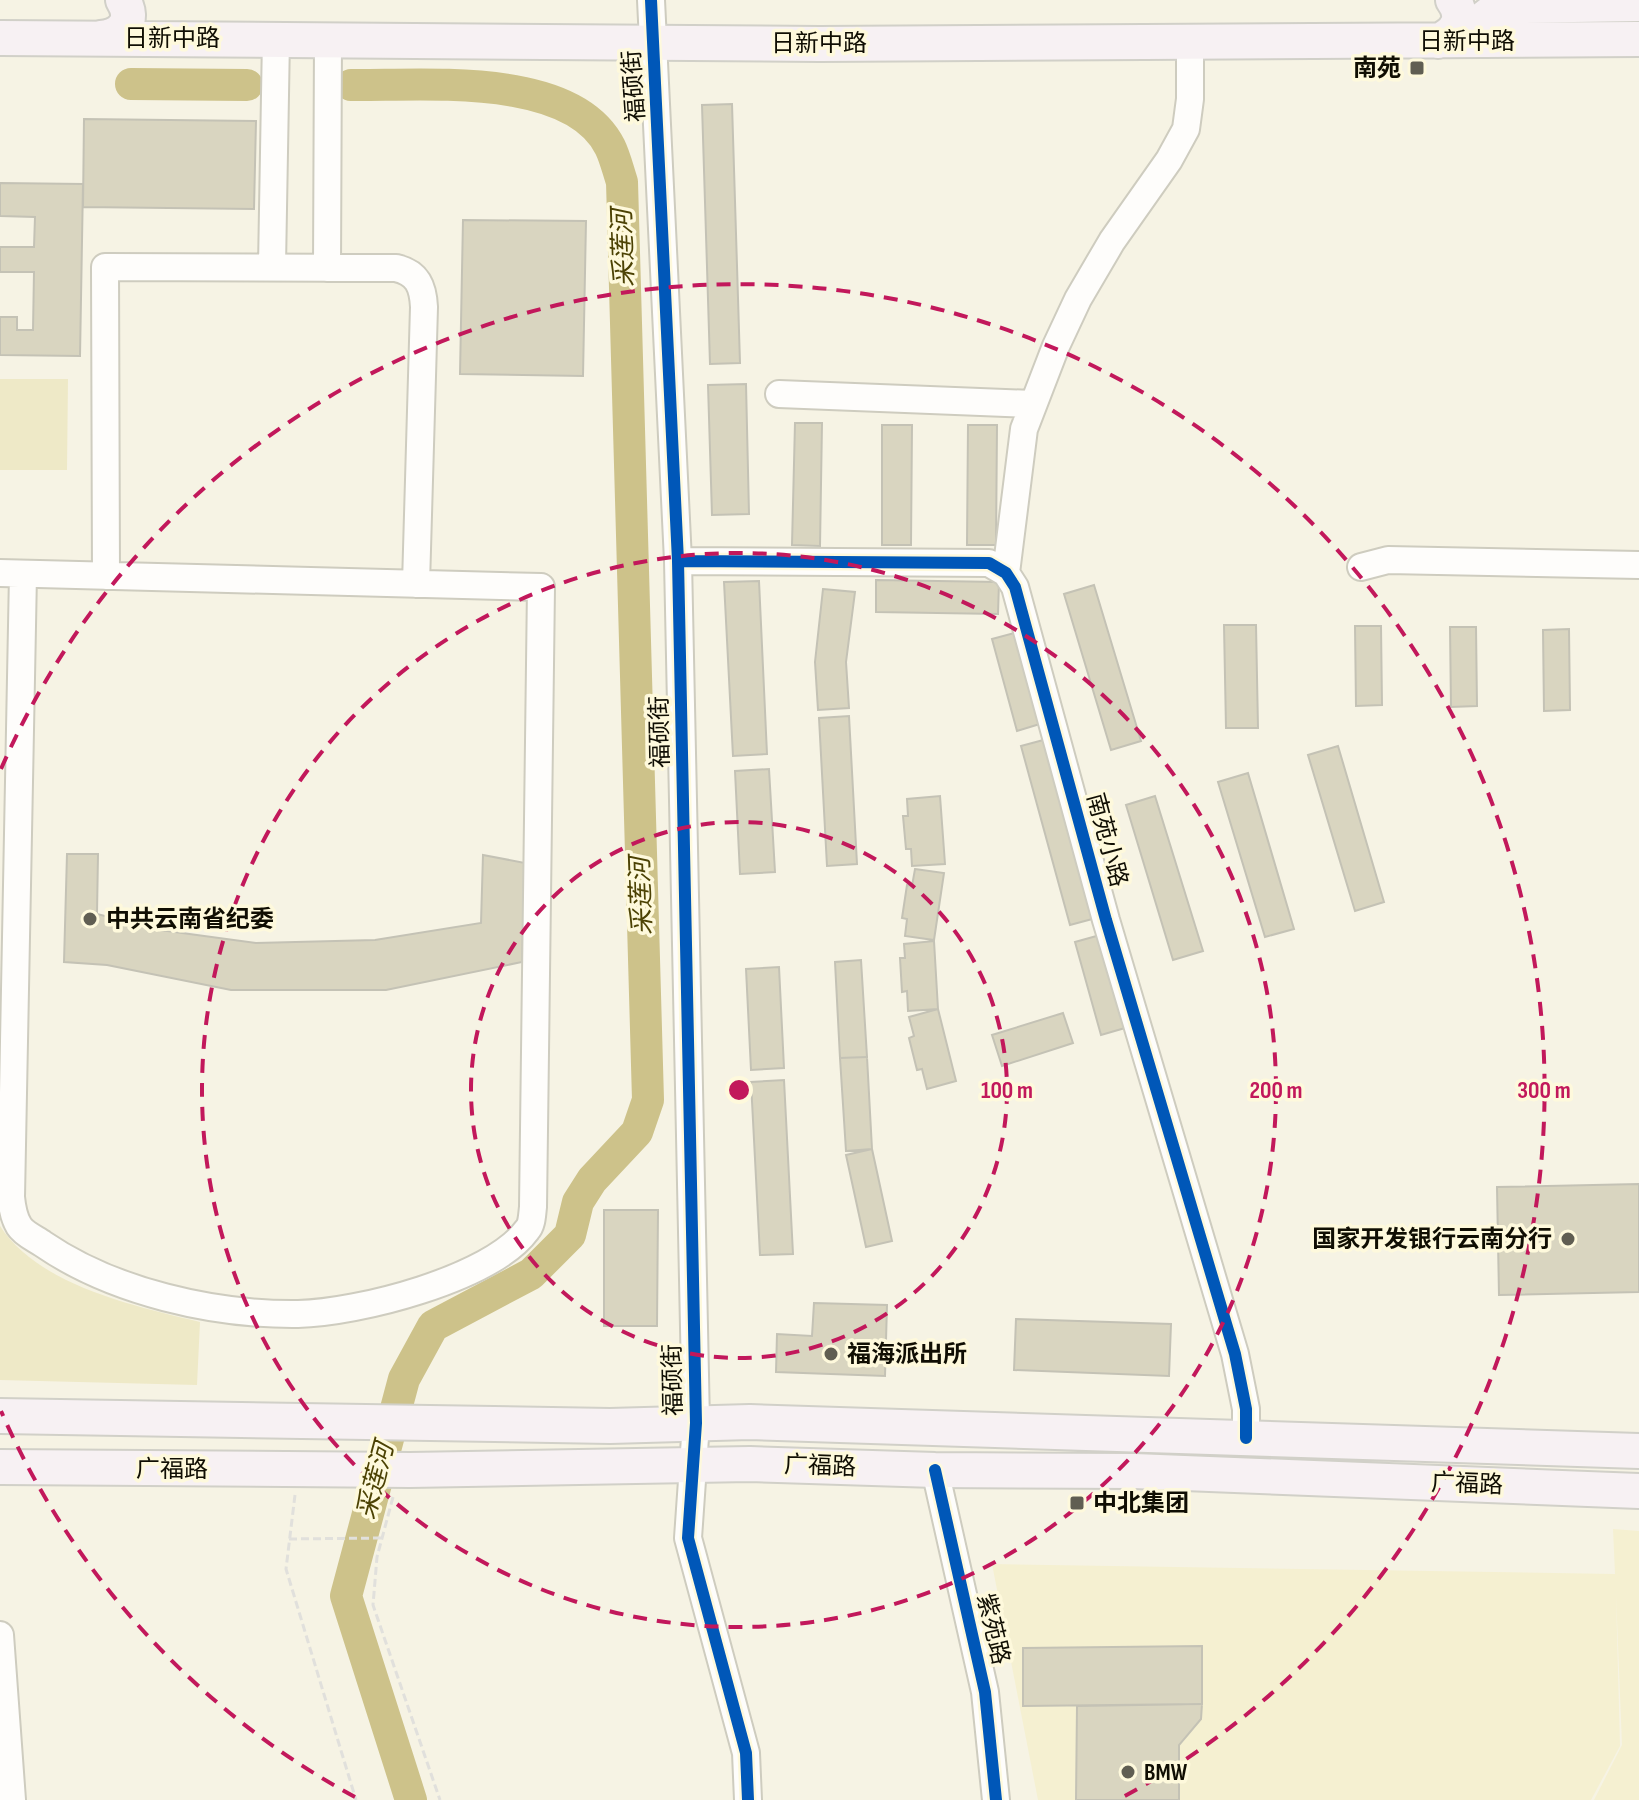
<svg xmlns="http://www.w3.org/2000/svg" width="1639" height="1800" font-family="'Sofia Sans Condensed','Noto Sans SC',sans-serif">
<rect width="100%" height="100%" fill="#f6f3e4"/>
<!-- built -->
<path fill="#f5f0d1" d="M1613,1529L1639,1531V1800H1594L1622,1745L1616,1595L1620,1746L1591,1800H1038L992,1564L1615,1574Z"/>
<!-- green -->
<path fill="#eee9c7" d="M0,379H68L67,470H0Z
M0,1226C39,1286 135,1306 200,1322L197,1385L0,1380Z"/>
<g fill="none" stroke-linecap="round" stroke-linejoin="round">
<!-- river -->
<path stroke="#cdc28a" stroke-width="32" d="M131,84L247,85
M351,85C422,86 572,71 610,147C615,157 618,170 622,182L648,1100L637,1132L592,1180L578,1202L570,1235L531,1274L433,1326L404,1379L346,1596L411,1800"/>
</g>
<!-- building -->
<path fill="#d9d5c0" stroke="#c4c2b5" stroke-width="2" d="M732,104L740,363L710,364L702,105Z
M84,119L256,121L254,209L83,207Z
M0,183L83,184L80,356L0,355V317H17V330H33L34,272H0V247H34L35,217L0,216Z
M463,220L586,221L583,376L460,374Z
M746,384L749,514L712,515L708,385Z
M795,423H822L820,546L792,545Z
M882,425H912L911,545H882Z
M968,425H997L996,545H967Z
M876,580L999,582L998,614L876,612Z
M759,581L767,754L733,756L724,582Z
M1094,585L1141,741L1111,750L1064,594Z
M823,589L855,592L846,662L849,708L818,710L815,662Z
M1224,625H1256L1258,728H1226Z
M1355,626H1381L1382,705L1356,706Z
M1450,627H1476L1477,706L1451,707Z
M1569,629L1570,710L1544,711L1543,630Z
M1018,632L1043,723L1017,731L992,639Z
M849,716L857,864L827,866L819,718Z
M1047,739L1096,918L1070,925L1021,746Z
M1338,746L1384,902L1355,911L1308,755Z
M769,769L775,872L740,874L735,771Z
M1248,773L1294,929L1265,937L1218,782Z
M940,796L945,864L912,866L911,849H906L903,816H908L907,799Z
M1155,796L1203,951L1173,960L1126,805Z
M67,854H98L97,914L160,930L256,943L375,940L481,923L483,855L525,863L522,962L386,990H231L107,965L64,962Z
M915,869L944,873L934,940L905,936L907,919L902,918L907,885L912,886Z
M1100,935L1125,1028L1101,1035L1075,942Z
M934,941L938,1009L908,1011L907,991L902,992L900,958H905L904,944Z
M861,960L867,1057L840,1058L835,962Z
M779,967L784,1068L751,1070L746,969Z
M938,1009L956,1081L927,1089L922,1069L917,1070L909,1038L914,1036L909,1017Z
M1063,1013L1073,1043L1002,1066L992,1035Z
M867,1057L872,1149L846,1151L840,1058Z
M784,1080L793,1254L760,1255L751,1082Z
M872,1149L892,1241L866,1247L846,1155Z
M1639,1184V1292L1499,1295L1497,1187Z
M604,1210H658L657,1326H604Z
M814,1303L887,1305L885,1376L776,1372L777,1334L812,1336Z
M1016,1319L1171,1324L1169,1376L1014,1370Z
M1202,1646V1704L1023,1706V1648Z
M1202,1704L1201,1719L1179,1745V1800H1076L1077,1706Z"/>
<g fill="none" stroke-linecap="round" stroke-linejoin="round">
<defs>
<path id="minor" d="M651,0L678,561L696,1423L688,1538L746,1753L748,1800
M272,266L276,38
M327,268L328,40
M779,394L1033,404
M678,561L989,563L1006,573L1015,587L1106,920L1235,1354L1246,1409V1438
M1361,567L1388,560L1639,565
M0,573L541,587L533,1207C532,1215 532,1225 527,1230C491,1279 357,1313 298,1314C214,1315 113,1292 43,1244C36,1239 24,1234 19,1226C14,1218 12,1207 11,1197L23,574
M1006,573L1024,429L1056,346L1078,299L1112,241L1169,160L1186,129L1190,99V42
M106,576L105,267L396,268C418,273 423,287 424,307L416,584
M935,1470L985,1692L996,1800
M0,1635L12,1800"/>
<path id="major" d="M0,38L820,44L1639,39
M101,38C122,36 136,21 123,0
M1446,40L1473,27L1500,6L1639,4
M1438,41C1457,33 1466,18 1453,0
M0,1416L610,1426L750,1422L1639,1451
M0,1467L410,1470L750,1464L935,1470L1134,1471L1639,1491"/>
</defs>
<!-- minor casing -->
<use href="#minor" stroke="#ceccbf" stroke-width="30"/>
<!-- major casing -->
<use href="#major" stroke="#d1d0c8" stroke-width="38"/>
<!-- path -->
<path stroke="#e1e0dc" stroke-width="3" stroke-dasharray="8 4" stroke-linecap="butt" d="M295,1495L286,1569L356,1800
M393,1497L377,1557L373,1605L440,1800
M289,1539L381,1538"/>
<!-- minor -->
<use href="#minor" stroke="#fefdfb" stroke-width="26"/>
<!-- major -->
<use href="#major" stroke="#f7f1f3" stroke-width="34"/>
<defs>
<path id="cycleway" d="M651,0L678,561L696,1423L688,1538L746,1753L748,1800
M678,561L989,563L1006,573L1015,587L1106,920L1235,1354L1246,1409V1438
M935,1470L985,1692L996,1800"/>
</defs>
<!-- cycleway casing -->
<use href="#cycleway" stroke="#fef9dc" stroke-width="17"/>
<!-- cycleway -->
<use href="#cycleway" stroke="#0057b8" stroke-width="12"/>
</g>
<!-- distance rings -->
<g fill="none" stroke="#c2185b" stroke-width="4" stroke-dasharray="14 10">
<circle cx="739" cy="1090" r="268"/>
<circle cx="739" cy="1090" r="537"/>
<path d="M355 1797A805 805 0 0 1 1 1411M1 769A805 805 0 1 1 1123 1797"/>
</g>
<!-- markers -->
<g fill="#605e52" stroke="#fef9dc" stroke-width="3">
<rect x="1409" y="60" width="16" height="16" rx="4"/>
<circle cx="90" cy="919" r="8"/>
<circle cx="1568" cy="1239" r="8"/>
<circle cx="831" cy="1354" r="8"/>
<rect x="1069" y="1495" width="16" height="16" rx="4"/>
<circle cx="1128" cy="1772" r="8"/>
</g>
<g text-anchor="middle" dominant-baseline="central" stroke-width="7" stroke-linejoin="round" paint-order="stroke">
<!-- street labels -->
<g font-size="24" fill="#100e03" stroke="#fef9dc">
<text x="172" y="38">日新中路</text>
<text x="1467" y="41">日新中路</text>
<text x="819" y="43">日新中路</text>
<text transform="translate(634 86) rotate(-94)">福硕街</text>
<text transform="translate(660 732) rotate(-91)">福硕街</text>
<text transform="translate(1107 840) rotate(75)">南苑小路</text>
<text transform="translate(673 1380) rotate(-91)">福硕街</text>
<text transform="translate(820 1466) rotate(2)">广福路</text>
<text x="172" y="1469">广福路</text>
<text transform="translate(1467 1484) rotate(2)">广福路</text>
<text transform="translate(993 1629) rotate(77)">紫苑路</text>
</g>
<!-- poi labels -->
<g font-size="24" font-weight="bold" fill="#100e03" stroke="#fef9dc" text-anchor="start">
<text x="1401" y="68" text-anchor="end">南苑</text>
<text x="106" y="919">中共云南省纪委</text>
<text x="1552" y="1239" text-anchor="end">国家开发银行云南分行</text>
<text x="847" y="1354">福海派出所</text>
<text x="1093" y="1503">中北集团</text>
<text x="1144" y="1772">BMW</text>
</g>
<!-- water labels -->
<g font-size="26" font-style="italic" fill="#4c4204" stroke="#fef9dc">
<text transform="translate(624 248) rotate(-92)">采莲河</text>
<text transform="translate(642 896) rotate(-92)">采莲河</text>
<text transform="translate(376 1481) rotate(-75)">采莲河</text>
</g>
</g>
<circle cx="739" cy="1090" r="12" fill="#c2185b" stroke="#fef9dc" stroke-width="4"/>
<g font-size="24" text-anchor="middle" font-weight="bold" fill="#c2185b" stroke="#fef9dc" stroke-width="7" stroke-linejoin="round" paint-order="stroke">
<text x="1007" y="1098">100 m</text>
<text x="1276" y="1098">200 m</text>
<text x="1544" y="1098">300 m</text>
</g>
</svg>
